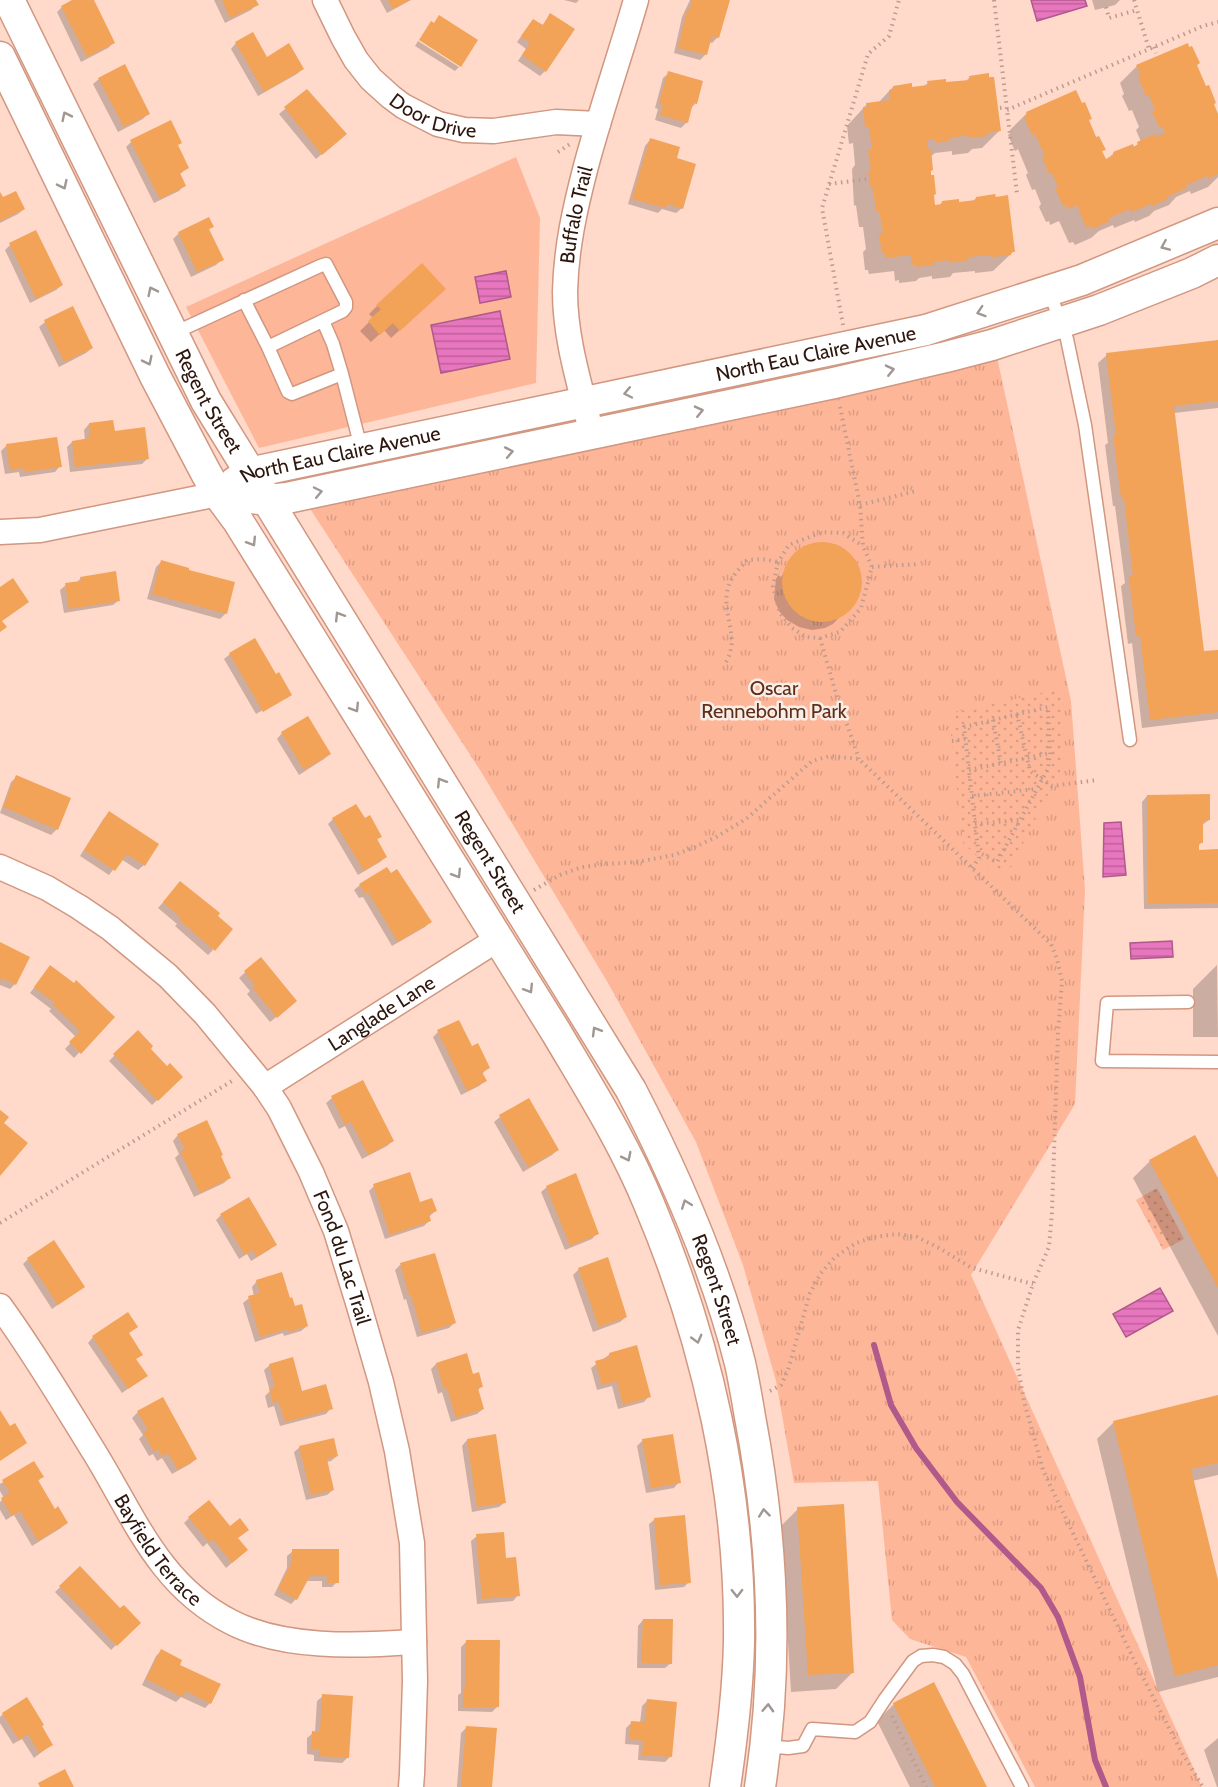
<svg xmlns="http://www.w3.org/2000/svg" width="1218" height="1787" font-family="Cabin,sans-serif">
<defs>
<pattern id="park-tufts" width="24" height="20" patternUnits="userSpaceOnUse" patternTransform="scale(1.5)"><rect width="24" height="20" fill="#feb699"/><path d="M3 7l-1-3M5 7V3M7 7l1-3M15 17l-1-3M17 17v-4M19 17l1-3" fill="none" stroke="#da9c83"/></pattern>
<pattern id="garden-dots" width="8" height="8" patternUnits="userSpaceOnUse" patternTransform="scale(1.5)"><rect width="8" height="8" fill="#feb699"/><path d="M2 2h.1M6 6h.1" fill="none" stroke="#da9c83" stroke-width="1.8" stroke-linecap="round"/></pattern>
<pattern id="water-rules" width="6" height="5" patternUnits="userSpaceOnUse" patternTransform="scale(1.5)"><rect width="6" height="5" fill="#e876bf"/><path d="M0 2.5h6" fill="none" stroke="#bc609a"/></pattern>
</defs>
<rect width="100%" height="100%" fill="#ffd9ca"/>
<!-- grass -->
<path fill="#feb699" d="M516,157L540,218L536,383L259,448L186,307Z"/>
<!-- park -->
<path fill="url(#park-tufts)" d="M997,357L1071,701L1085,890L1075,1104L971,1275L1202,1787H1035L966,1657L910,1639L892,1620L878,1481L794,1483L776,1381L743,1265L696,1142L608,983L480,770L307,504Z"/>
<!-- garden -->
<path fill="url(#garden-dots)" d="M1064,688L1063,765L1011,867L995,873L963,843L951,736L957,712Z
M1157,1188L1184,1239L1163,1250L1136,1200Z"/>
<!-- water -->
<path fill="url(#water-rules)" stroke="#b0598a" stroke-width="1.5" d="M1031,0H1085L1087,6L1037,21Z
M506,271L511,297L480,303L475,277Z
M500,311L510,359L441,373L431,325Z
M1121,822L1126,875L1103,877L1104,823Z
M1172,941L1173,957L1131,959L1130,943Z
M1160,1288L1173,1311L1126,1337L1113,1314Z"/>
<!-- shadow -->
<path fill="#0003" d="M75,0H92L113,43L108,48L81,62L57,12L62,7Z
M214,0H255L257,4L251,10L225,23Z
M380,0H411L387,13Z
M564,0H579L576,3Z
M690,0H725L718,37L712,43L709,42L705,55L700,60L674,53L682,17Z
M1092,0H1120L1115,5L1095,10Z
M550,15L545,71L540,76L518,61L526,49L517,42L533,20L542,26Z
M418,41L459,67L455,71L415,46Z
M236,43L266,59L302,69L297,74L258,96L231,49Z
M1196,65L1218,117V177L1208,187L1191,194L1190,191L1176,197L1169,205L1154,211L1149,216L1135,222L1134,220L1114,228L1113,225L1099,231L1091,238L1075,245L1073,242L1069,243L1059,221L1050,225L1049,221L1046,222L1039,207L1041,204L1035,189L1032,190L1026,175L1028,173L1018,149L1015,151L1008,135L1011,132L1010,130L1027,113L1088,121L1096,139L1104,149L1101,152L1105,161L1114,153L1132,148L1141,142L1136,130L1139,127L1132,110L1129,111L1122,96L1124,94L1120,83L1137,66Z
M669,73L701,82L695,104L690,109L687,122L681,128L655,120L658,109L655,108L663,78Z
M970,77L999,131L982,148L972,149L968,153L952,155V151L935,153L930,157L929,173L933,207L939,206L942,202L958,203L973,201L976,198L1014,251L993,271L975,273V271L953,273L950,277L932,279V276L919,278L916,281L899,283V280L895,281L894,271L869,274L868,270H865L863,252L866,249L863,227H859L856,205L854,206L852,169L855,165L853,143L849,144L847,126L867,104L878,103L893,87L911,88L923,87L928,83L945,84L965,82Z
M99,79L148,113L143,119L118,132L93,84Z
M307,91L340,139L316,159L279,114Z
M650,140L675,159L682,208L676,213L662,209L658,213L628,204L645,146Z
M131,142L187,168L179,175L184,185L179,191L154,203L126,147Z
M0,195L2,199L24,209L18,214L0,223Z
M212,226L208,230L222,259L216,265L191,277L173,239L179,233Z
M10,245L62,285L56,290L30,303L5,250Z
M435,298L391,338L384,330L371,342L360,331L373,318L369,314L377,306Z
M45,322L92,348L86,353L59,367L39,327Z
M1218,342V408L1174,413L1203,653L1218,651V719L1142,728L1132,643L1128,644L1121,586L1125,583L1115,506H1113L1105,445L1108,443L1098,363L1107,355Z
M89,424L113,433L147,459L142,464L70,472L67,447L72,442L85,440L84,430Z
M6,446L60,466L55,472L20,477L19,472L5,474L1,451Z
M819,543H827L839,547L846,552L858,568L860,582L855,601L833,624L825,628L812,630L799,627L787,620L779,611L774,599L776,579L786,562L778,575L781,577L795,553L806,546Z
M161,562L226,613L220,619L147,599L156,567Z
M81,578L119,600L113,605L64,613L60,590L66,585L76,583Z
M230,654L290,695L286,699V697L256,714L224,659Z
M282,733L330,754L324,759L299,775L277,739Z
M17,777L57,829L51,835L0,813L11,782Z
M1147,796L1209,820L1202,825V842L1198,846V851H1218V908L1144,909L1142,802Z
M110,813L144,865L138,870L121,859L109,875L80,856L104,818Z
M333,819L364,820L380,836L376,841L386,857L380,862L358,875L328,824Z
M360,885L430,922L425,927L392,946L363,897L359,898L354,890Z
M175,889L213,950L208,955L175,926L177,924L158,908Z
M0,943L15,984L10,989L0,985Z
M260,959L289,1007L270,1022L247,994L250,991L239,978Z
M1217,965L1218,1037H1193V989Z
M50,967L113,1017L74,1058L65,1049L76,1037L49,1011L51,1009L30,993Z
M138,1032L149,1049L167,1068L181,1077L152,1105L109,1061Z
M438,1032L488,1068L482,1074L485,1081L479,1086L461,1095L433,1037Z
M362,1082L392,1141L387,1146L362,1159L345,1126L339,1129L326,1103L332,1098Z
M529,1100L557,1150L552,1155L523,1172L494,1122L500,1117Z
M178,1135L219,1156L229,1178L224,1183L194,1197L175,1158L179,1154L173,1141Z
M1150,1161L1218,1182V1336L1133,1178Z
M374,1186L419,1204L435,1211L429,1217L430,1220L424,1226L385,1239L369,1191Z
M547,1187L597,1233L592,1239L565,1250L541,1192Z
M221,1215L275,1244L269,1250L251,1261L247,1254L239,1259L216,1220Z
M434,1255L454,1323L449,1328L417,1337L406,1299L404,1300L395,1270L400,1265Z
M28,1259L83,1287L52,1309L23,1264Z
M579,1269L626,1317L620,1322L593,1332L573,1275Z
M257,1281L289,1300L307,1326L301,1331L284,1336L283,1333L255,1342L243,1303L249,1298L254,1296L252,1287Z
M136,1327L127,1334L141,1354L135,1360L146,1376L122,1393L88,1343L93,1337Z
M610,1354L649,1396L644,1402L618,1409L612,1386L597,1390L591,1368Z
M436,1364L472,1375L482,1386L477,1391L483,1409L477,1414L451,1422L442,1392L438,1394L431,1369Z
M270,1365L301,1392L331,1408L326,1414L280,1426L274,1406L268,1408L265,1396L270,1391L264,1370Z
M1218,1397V1475L1192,1481L1218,1586V1677L1158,1692L1097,1439L1114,1422Z
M138,1412L196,1459L190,1464L172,1474L162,1458L157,1461L153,1454L149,1456L139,1439L143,1435L132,1418Z
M467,1440L505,1502L499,1507L472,1512L462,1446Z
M643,1440L679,1482L674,1488L646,1493L637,1446Z
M300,1447L337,1456L331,1461L326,1462L333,1490L327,1495L306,1500L294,1452Z
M34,1463L42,1477L37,1482L54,1511L66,1523L61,1528L32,1546L14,1515L6,1520L0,1510V1502L4,1498L0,1491V1484Z
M798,1509L853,1672L836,1689L791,1692L781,1526Z
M189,1518L237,1538L241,1555L226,1568L207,1543L203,1547L184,1523Z
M655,1519L689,1582L684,1587L655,1590L649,1524Z
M477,1536L505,1560L518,1595L513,1601L477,1604L471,1541Z
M293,1551L337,1582L332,1587H322V1581H306L296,1599L291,1604L274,1595L287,1568V1556Z
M80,1568L120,1610L139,1623L111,1650L55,1592Z
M643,1620L671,1663L665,1668H637L638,1626Z
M467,1641L498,1706L492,1712L458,1711V1695L461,1693V1647Z
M161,1651L178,1665L210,1703L205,1708L181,1697L176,1702L142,1685L156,1656Z
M323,1696L348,1757L342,1763L314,1761V1755L307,1754V1738L313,1733H315L317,1701Z
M647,1701L670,1757L665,1762L638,1760L639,1745L625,1744L626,1728L632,1722L640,1723L642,1706Z
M894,1704L985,1787H910L877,1721Z
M3,1714L40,1726L51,1745L34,1758L22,1739L13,1744L0,1723V1717Z
M467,1727L491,1787H457L461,1733Z
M1218,1738V1787H1217L1204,1750Z"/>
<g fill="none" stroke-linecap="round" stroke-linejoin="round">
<!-- stream -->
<path stroke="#b0598a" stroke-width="6" d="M874,1345L891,1405L916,1448L957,1502L1041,1588L1058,1617L1080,1677L1095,1760L1106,1787"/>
</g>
<!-- building -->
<path fill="#f2a357" d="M72,0H94L115,43L87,57L61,6Z
M222,0H256L259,5L230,18Z
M388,0H410L393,9Z
M692,0H730L719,38L712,36L707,55L678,48L687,10L689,11Z
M550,13L575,29L546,72L522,55L530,43L521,36L533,19L543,25Z
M439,15L478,40L461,67L419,40L431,21L434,23Z
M253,32L267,57L289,43L304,69L264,92L235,42Z
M1188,43L1189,47L1192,46L1200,63L1197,65L1206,86L1209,85L1216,103L1214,104L1218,114V174L1208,179L1207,176L1186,185L1187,188L1167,197L1168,199L1152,206L1151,204L1131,212L1130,209L1109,218L1110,221L1092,229L1090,226L1086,227L1077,205L1068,209L1066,205L1063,206L1055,188L1058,187L1052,173L1049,174L1042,157L1045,156L1035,134L1032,135L1024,117L1027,116L1026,112L1076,90L1082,103L1085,102L1092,119L1089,120L1096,137L1099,136L1106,150L1102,151L1106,159L1114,155L1113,152L1133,144L1134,147L1138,145L1137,142L1155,134L1156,137L1165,133L1162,126L1159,127L1152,112L1155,110L1149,95L1146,96L1138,77L1141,76L1136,65Z
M125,64L150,114L124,127L98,78Z
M668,71L703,81L697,104L693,103L688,123L660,115L663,104L659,103Z
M989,73V77H994L1001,131L987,133V136L969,138L968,135L950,138V141L935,143V139L927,140L928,149H931L933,170L931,171V175H934L936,194L934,195L935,205L942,204V201L959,199V202L976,200V197L995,194L996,197L1008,195L1015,252H1011V255L992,257L991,255L968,257L969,260L949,263V260L934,262V265L916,267L915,264L912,265L911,255L886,258L885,254H882L879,234L883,233L879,211H876L873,189H871L868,172H871L868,150H872L869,127H865L863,107H867L866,103L890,100L889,90L893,89V86L912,83V87L928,85L927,81L946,79V82L970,80L969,76Z
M307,89L347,134L322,155L284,107Z
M171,120L182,143L178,145L189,168L180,173L186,186L160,199L130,140Z
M650,138L680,147L677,158L696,164L683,209L667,204L665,208L632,199Z
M16,191L25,209L0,221V192L3,197Z
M209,217L214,227L209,229L224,260L197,272L178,232Z
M36,230L63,285L36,299L9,243Z
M422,263L446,289L400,331L393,323L380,335L368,321L381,309L376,305Z
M73,306L93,348L64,362L44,320Z
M1218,340V401L1174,406L1204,651L1218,650V712L1150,720L1140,636H1136L1129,576H1133L1124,498H1121L1113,435H1116L1106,353Z
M113,420L115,431L145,427L149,459L75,467L72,441L90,438L89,423Z
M57,437L62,467L25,472L24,468L10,470L6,444Z
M782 582a40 40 0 1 1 80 0a40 40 0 1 1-80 0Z
M161,560L189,568V570L235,582L227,614L152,594Z
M116,571L120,601L69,609L65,583L81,581L80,577Z
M13,578L29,602L2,621L7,627L0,632V587Z
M255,638L276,674L279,672L292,695L263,712L229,653Z
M308,716L331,754L304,770L281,732Z
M16,775L71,798L58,830L3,807Z
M1210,794V820L1203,821V843H1199V850L1218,849V903L1148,904L1147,795Z
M356,804L365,818L370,815L382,837L377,839L387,857L364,871L332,818Z
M109,811L159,844L145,866L127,854L115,871L84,850Z
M387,867L391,873L397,869L432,922L398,942L368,892L365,894L359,884Z
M180,881L220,913L218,916L233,929L215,951L179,920L181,918L163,902Z
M0,942L30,957L16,985L2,978L0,982Z
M261,957L297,1001L277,1018L252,987L255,985L244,971Z
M50,965L74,983L76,980L115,1017L81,1054L69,1042L80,1031L53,1005L55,1003L34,987Z
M459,1020L472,1046L478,1043L490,1068L482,1072L487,1081L467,1091L437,1030Z
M138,1030L153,1046L151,1049L167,1066L170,1063L183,1077L158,1101L113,1054Z
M363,1080L394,1141L368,1155L351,1122L345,1125L331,1096Z
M529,1098L559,1150L528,1167L499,1115Z
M0,1110L9,1117L4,1123L28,1143L0,1176Z
M207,1120L223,1155L221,1156L231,1178L200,1193L180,1151L185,1149L177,1134Z
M1195,1135L1218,1178V1288L1149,1160Z
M410,1172L420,1202L432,1198L437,1211L429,1214L431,1221L390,1235L373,1184Z
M576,1173L599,1234L570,1246L546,1186Z
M249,1197L277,1245L256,1257L253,1250L245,1255L220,1214Z
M54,1240L85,1287L58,1305L27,1258Z
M435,1253L456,1323L422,1333L411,1295H409L400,1263Z
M608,1257L627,1317L599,1327L578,1268Z
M282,1272L290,1298L292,1297L295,1306L302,1304L308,1326L289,1332L288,1329L260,1337L248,1296L260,1293L256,1280Z
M128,1312L138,1327L129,1333L143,1355L136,1359L148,1376L128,1389L92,1336Z
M637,1345L651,1397L623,1405L617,1381L602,1385L595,1361L610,1357L609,1353Z
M467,1353L473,1374L479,1372L483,1387L478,1388L484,1409L456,1418L447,1388L444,1389L436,1363Z
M293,1357L302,1391L326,1384L333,1409L285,1422L279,1402L273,1403L269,1389L275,1388L269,1364Z
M1218,1395V1463L1191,1469L1218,1580V1665L1175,1676L1113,1421Z
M163,1397L197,1459L178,1470L168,1453L162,1457L159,1450L154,1452L143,1432L148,1430L137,1411Z
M0,1410L10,1426L15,1423L27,1443L0,1461Z
M496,1434L506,1503L477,1507L467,1439Z
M673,1434L681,1483L651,1488L642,1439Z
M334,1438L338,1456L327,1459L334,1490L311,1495L299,1446Z
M34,1461L44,1477L38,1480L55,1509L58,1506L68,1523L38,1541L20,1511L12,1516L1,1498L10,1493L2,1480Z
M209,1500L230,1526L240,1518L249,1530L238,1538L248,1550L232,1563L213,1539L209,1542L188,1517Z
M844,1504L854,1673L808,1675L797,1507Z
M685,1515L691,1583L660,1585L654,1518Z
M504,1532L506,1558L516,1557L520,1596L482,1599L476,1534Z
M292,1549H339V1583H327V1576H310L297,1600L278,1589L292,1562Z
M80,1566L120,1608L124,1605L141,1623L117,1646L59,1586Z
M643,1619H673L672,1664L641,1663Z
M466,1640H500L499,1707H463V1688H465Z
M161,1649L182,1660L180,1665L221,1684L211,1704L186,1691L182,1697L146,1679Z
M934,1682L987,1787H935L893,1703Z
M322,1694L353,1696L349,1758L319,1756V1750L311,1749L312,1731L320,1732Z
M27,1697L44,1725L42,1726L53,1745L39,1753L28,1734L19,1740L2,1713Z
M647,1699L677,1702L672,1757L642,1755L643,1741L629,1739L631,1721L645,1722Z
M466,1726L497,1728L492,1787H461Z
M65,1769L74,1787H40L38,1783Z"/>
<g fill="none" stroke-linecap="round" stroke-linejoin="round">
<defs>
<path id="service" d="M1049,291L1067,339L1085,425L1130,740
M174,333L320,266L326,264L346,302V307L343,311L268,347L244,300
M268,347L288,392L292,394L342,374L333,344L323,321
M342,374L361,448
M1188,1002L1107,1003L1102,1061L1218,1062
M766,1746L788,1748L803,1746L812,1729L855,1732L870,1722L885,1699L913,1661L921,1656L933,1655L944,1657L955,1664L963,1674L1022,1787"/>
<g id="minor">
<path id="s1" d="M325,0L343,37L356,60L371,79L391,97L403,106L438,124L464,130L494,131L556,122L598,124"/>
<path id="s2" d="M592,435C581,388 565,340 565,292C566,248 575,208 586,166C601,110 620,56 636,0"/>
<path d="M0,532L40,530L218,494"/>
<path id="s3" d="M0,867L47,888L79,907L110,928L168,976L205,1014L265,1087L279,1108L311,1172L336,1231L359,1306L381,1382L397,1451L412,1543L415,1681L412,1774L411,1787"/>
<path id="s4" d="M265,1087L498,939"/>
<path id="s5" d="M0,1306C35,1354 65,1405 96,1455C135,1519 160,1586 231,1622C283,1649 357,1646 414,1642"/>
</g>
<g id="tertiary">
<path id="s6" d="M9,0L206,401L631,1090C676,1177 716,1268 740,1363C744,1381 747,1399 750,1417C773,1538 779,1664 760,1787"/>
<path d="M0,57L155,376L206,473L218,494L238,521L556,1032C589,1088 624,1143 649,1204C707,1341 741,1493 739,1642C738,1691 732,1739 725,1787"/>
<path id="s7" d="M235,482L249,473L926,330L1082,280L1218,223"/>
<path d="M251,498L267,500L287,498L834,383L946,357L992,345L1099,310L1192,273L1218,260"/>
</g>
</defs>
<!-- service casing -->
<use href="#service" stroke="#d19780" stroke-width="15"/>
<!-- minor casing -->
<use href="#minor" stroke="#d19780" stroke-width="27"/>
<!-- tertiary casing -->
<use href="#tertiary" stroke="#d19780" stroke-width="33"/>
<!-- path -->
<path stroke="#bd9c8f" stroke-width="4" stroke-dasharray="1.5 4.5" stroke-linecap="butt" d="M994,0L1017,194
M1134,0L1149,49
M1106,7L1109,18L1137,10
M1154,47L1156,53
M1000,108L1006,107
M1007,110L1203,26L1218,22
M558,152L570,144
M829,184L867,179
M843,325L822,208L868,54L889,36L899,0
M840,407L860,505L863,546L872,567L861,608L840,632L820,638L806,637L792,628L780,613L773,587L778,562L789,545L822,532L843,533L863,546
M860,505L916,491
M872,567L918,564
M820,638L834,687L859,759
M726,662C740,638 723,617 727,592C729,579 739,569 747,560L762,559L778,562
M1017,714L1030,771L1052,786L1097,780
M993,720L1001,764
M952,741L965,739
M969,770L1050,753
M972,796L1036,789
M975,824L1019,820
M972,868L979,858C974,814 969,771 964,727L1048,707L1050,753L1048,769L997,862L978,852
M534,890L560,875L582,867L605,864L637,862L674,855L693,848L716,837L746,819L812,761L830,756L859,759L1051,944L1057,959L1062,981L1058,1032L1052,1212L1049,1247L1033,1284L1018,1330V1367L1024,1401L1043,1470L1058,1502L1135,1662L1181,1751L1203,1787
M0,1223L232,1081
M770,1391L781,1385L788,1370L810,1293L821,1273L835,1257L856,1243L874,1237L897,1234L917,1237L939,1248L972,1268L1033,1284
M892,1716L926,1787"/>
<!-- service -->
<use href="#service" stroke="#fff" stroke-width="12"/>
<!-- minor -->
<use href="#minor" stroke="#fff" stroke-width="24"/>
<!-- tertiary -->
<use href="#tertiary" stroke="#fff" stroke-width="30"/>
</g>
<!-- one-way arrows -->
<defs><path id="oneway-chevron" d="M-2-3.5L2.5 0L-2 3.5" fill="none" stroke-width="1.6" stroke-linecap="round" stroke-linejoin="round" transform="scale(1.5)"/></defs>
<g stroke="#a09692">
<use href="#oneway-chevron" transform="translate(66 116) rotate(-116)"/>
<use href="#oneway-chevron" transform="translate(63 185) rotate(64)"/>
<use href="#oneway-chevron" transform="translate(1165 246) rotate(157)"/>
<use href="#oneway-chevron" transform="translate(152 291) rotate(-116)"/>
<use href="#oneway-chevron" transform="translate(981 312) rotate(162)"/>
<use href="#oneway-chevron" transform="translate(148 361) rotate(64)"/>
<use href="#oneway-chevron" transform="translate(890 370) rotate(-13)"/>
<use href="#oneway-chevron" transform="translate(628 393) rotate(168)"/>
<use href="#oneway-chevron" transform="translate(699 411) rotate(-13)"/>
<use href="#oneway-chevron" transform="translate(509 452) rotate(-11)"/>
<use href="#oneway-chevron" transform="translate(318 492) rotate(-12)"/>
<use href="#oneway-chevron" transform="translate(252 542) rotate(58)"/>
<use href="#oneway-chevron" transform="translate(339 616) rotate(-122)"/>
<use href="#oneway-chevron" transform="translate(355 708) rotate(58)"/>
<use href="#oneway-chevron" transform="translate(441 782) rotate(-122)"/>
<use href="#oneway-chevron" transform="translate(457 874) rotate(58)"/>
<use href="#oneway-chevron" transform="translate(529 989) rotate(58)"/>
<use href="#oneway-chevron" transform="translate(596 1031) rotate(-121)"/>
<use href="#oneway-chevron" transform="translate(627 1157) rotate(63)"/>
<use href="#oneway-chevron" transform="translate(686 1204) rotate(-111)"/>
<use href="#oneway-chevron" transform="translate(697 1339) rotate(75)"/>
<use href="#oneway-chevron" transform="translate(764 1513) rotate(-96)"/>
<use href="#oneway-chevron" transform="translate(737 1593) rotate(89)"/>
<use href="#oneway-chevron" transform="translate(768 1708) rotate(-87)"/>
</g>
<g text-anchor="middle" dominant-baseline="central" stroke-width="5" stroke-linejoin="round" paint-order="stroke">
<!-- street labels -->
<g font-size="20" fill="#2c160d" stroke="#f9ede7">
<text stroke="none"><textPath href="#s1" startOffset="166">Door Drive</textPath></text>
<text stroke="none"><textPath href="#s2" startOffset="224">Buffalo Trail</textPath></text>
<text stroke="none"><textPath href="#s7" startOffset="596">North Eau Claire Avenue</textPath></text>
<text stroke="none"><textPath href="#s6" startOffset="448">Regent Street</textPath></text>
<text stroke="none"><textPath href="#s7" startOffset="110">North Eau Claire Avenue</textPath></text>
<text stroke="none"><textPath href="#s6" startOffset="988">Regent Street</textPath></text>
<text stroke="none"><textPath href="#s4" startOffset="138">Langlade Lane</textPath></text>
<text stroke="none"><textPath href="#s3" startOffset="537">Fond du Lac Trail</textPath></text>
<text stroke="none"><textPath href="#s6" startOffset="1474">Regent Street</textPath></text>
<text stroke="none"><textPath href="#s5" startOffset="291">Bayfield Terrace</textPath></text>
</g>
<!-- park labels -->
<g font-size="20" fill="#5e2e19" stroke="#f9ede7">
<text x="774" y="688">Oscar<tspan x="774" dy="23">Rennebohm Park</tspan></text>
</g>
</g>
</svg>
